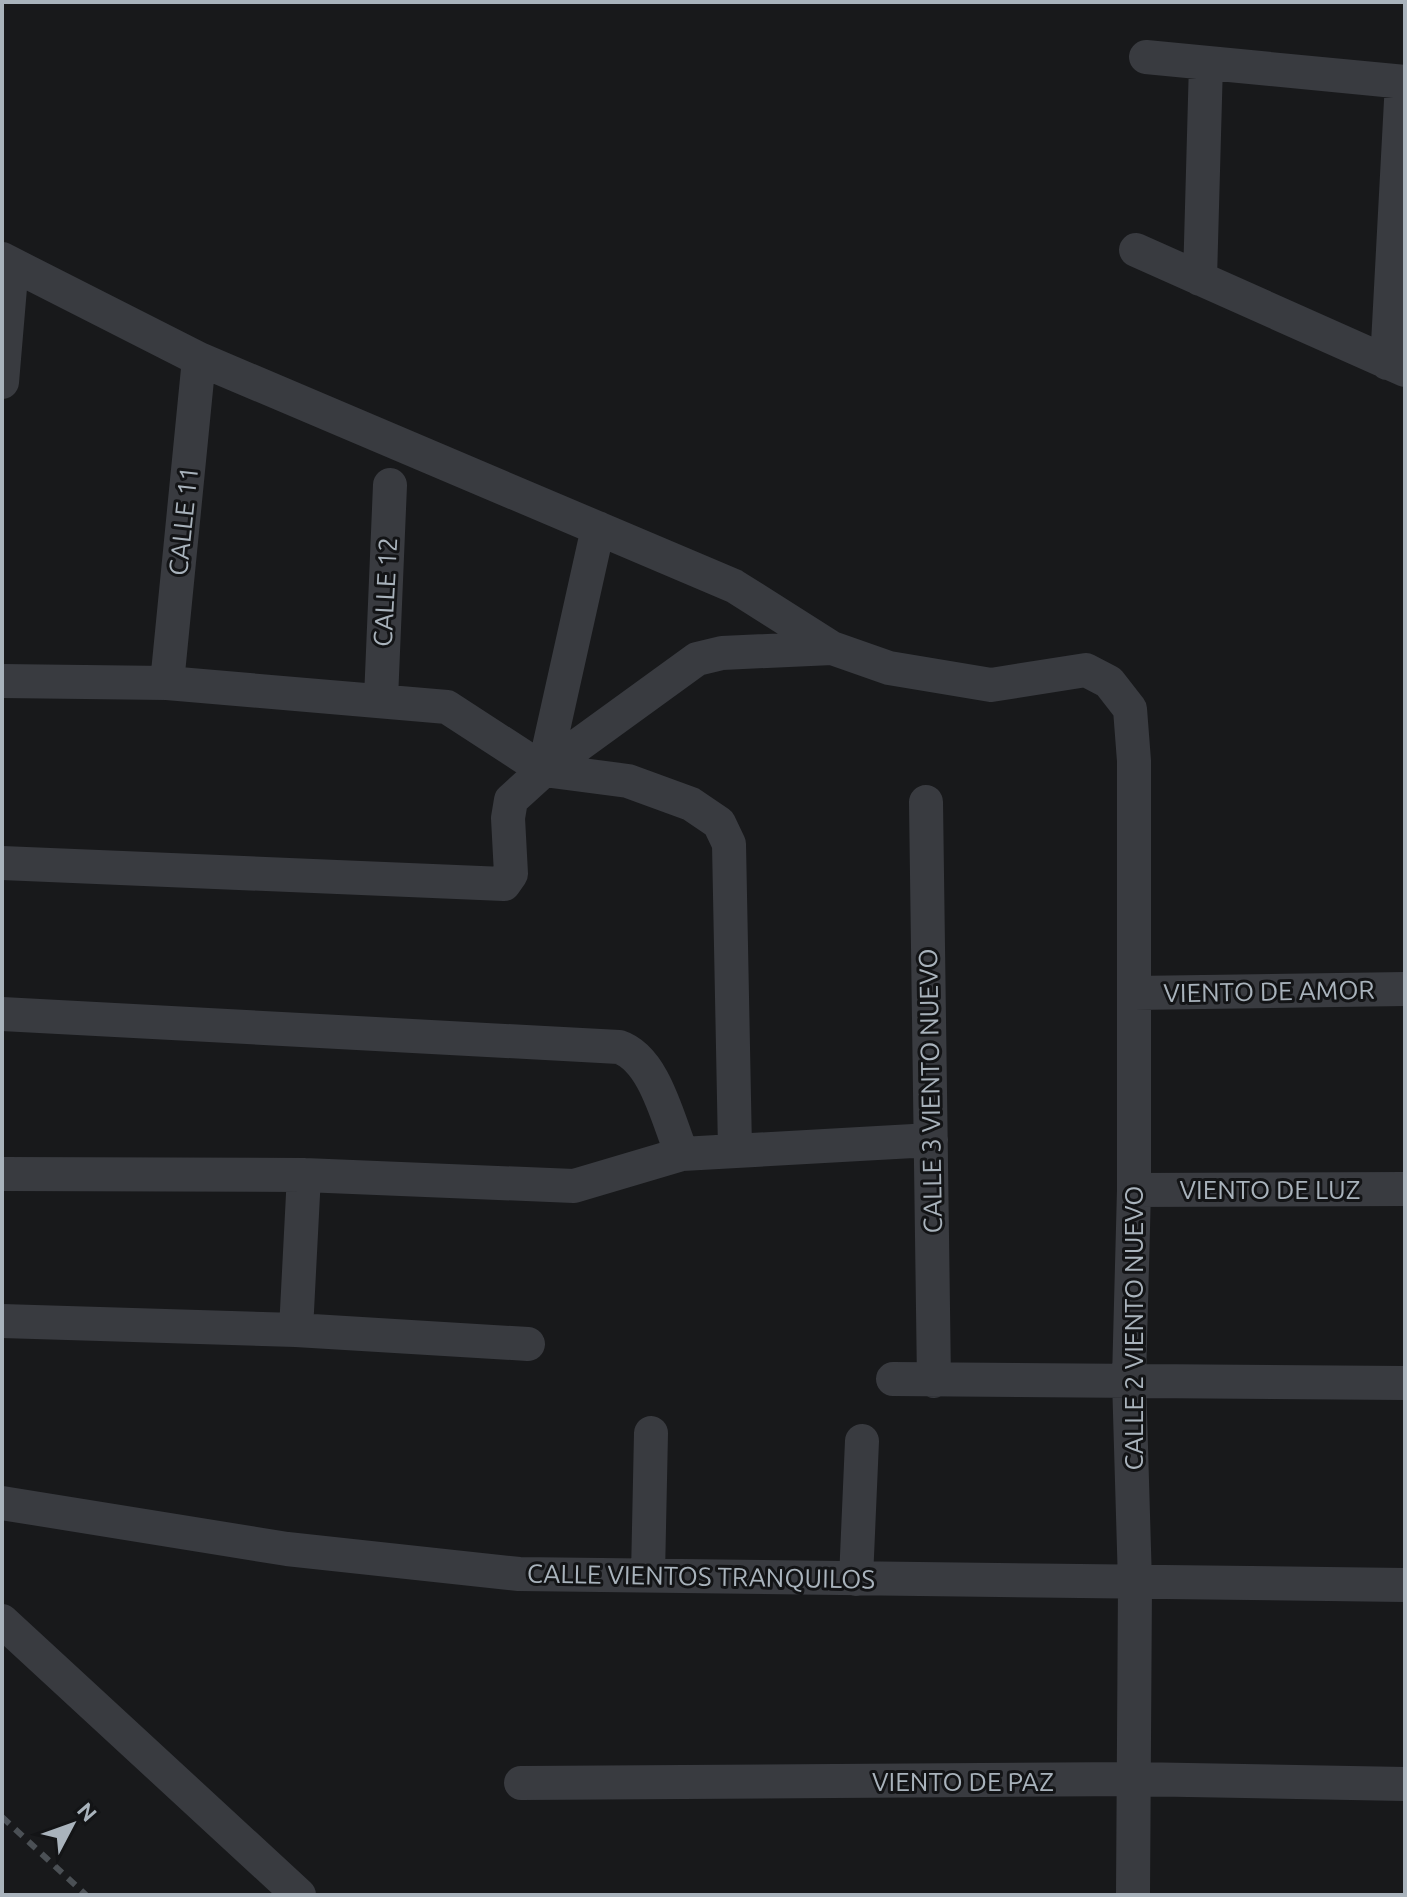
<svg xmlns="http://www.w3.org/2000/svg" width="1407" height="1897" font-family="Ubuntu,sans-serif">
<rect width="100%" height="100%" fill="#18191b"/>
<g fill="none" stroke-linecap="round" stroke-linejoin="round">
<!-- street -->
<path stroke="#393b40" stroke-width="34" d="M1146,57L1405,82
M1136,250L1405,370
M2,259L199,359L734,586L832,648L889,668L991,685L1086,670L1109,682L1130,709L1134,761V1190L1129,1379L1135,1583L1133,1895
M1200,279L1206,63
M1387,363L1402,82
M2,382L12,264
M2,681L167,683L447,707L544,770L628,781L691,804L719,823L729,844L735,1149
M167,683L199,359
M381,699L390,485
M544,770L598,528
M926,802L934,1381
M2,863L504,884L511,874L508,818L511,800L544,770L697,659L722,653L832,648
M1134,993L1405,989
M2,1014L619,1047C655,1059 668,1121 682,1154
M2,1174L304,1175L574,1186L682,1154L931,1140
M1134,1190L1405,1189
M2,1321L296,1330L528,1344
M296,1330L304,1175
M893,1379L1405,1383
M2,1503L287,1549L519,1574L1405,1585
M648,1575L651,1433
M856,1579L862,1441
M2,1621L299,1895
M521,1783L1133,1779L1405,1784"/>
<!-- rail -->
<path stroke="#4b5055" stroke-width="6" stroke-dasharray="10 8" stroke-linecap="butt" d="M2,1817L86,1895"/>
</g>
<g text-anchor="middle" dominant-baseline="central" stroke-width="6" stroke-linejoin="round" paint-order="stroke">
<!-- street labels -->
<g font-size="26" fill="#a9b3bc" stroke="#131416">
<text transform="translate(183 521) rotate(-84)">CALLE 11</text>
<text transform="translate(385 592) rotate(-87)">CALLE 12</text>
<text transform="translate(1269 991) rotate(-1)">VIENTO DE AMOR</text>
<text transform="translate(930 1091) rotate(-91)">CALLE 3 VIENTO NUEVO</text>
<text x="1270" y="1189">VIENTO DE LUZ</text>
<text transform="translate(1133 1328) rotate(-90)">CALLE 2 VIENTO NUEVO</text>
<text transform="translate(701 1576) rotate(1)">CALLE VIENTOS TRANQUILOS</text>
<text x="963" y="1781">VIENTO DE PAZ</text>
</g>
</g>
<!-- border -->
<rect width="1407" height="1897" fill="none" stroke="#a9b3bc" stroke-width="8"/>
<!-- north arrow -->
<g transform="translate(72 1825) rotate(49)" stroke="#131416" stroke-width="6" paint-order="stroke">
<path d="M0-6L14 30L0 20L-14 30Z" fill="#a9b3bc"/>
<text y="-12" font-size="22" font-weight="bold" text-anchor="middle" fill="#a9b3bc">N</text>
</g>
</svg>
